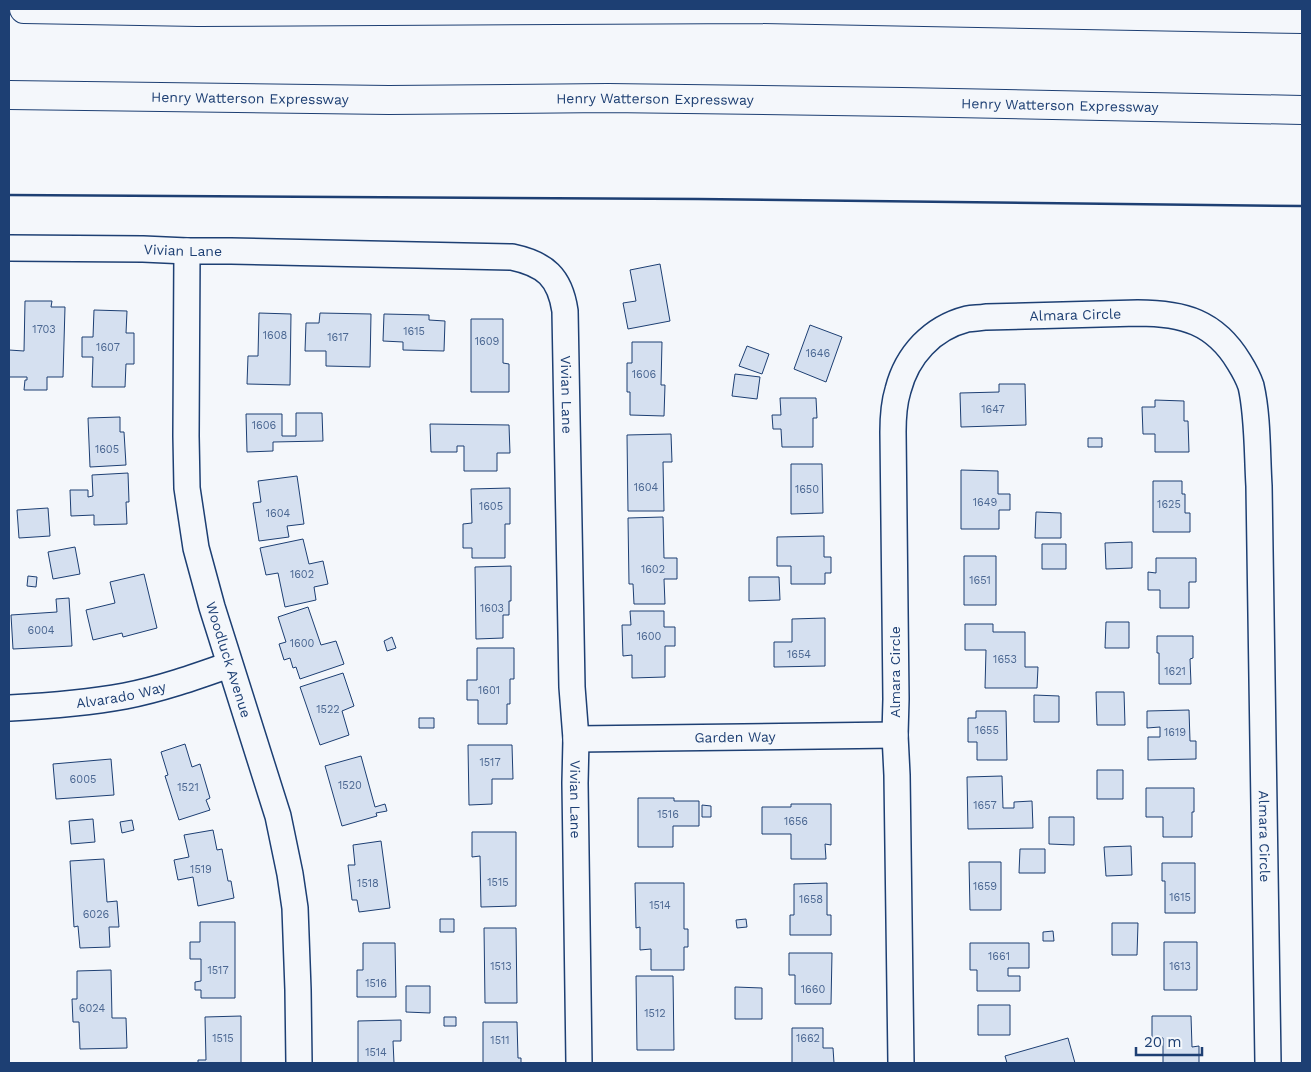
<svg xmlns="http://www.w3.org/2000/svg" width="1311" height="1072" font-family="'Work Sans',sans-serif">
<rect width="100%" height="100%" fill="#f4f7fb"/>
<!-- building -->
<path fill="#d5e0f0" stroke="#1d3f73" d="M660,264L670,321L628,329L623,303L636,301L630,270Z
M25,301H52L51,307H65L63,377H47V390H24L25,380H27V377H9V350L24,351Z
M94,310L127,311L126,333H134V364H126L125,387H92L93,357H82V337H93Z
M259,313L291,314L290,385L247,384L248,356H258Z
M320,313L371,314L370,367L326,366V351H305L306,323H319Z
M384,314L429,315V320L445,321L444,351L403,350V342L383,341Z
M471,319H503V363L509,364V392H471Z
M810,325L842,337L826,382L794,369Z
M632,342H662L661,385H665L664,416L630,415V392H627V363H632Z
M747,346L769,354L762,374L739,366Z
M735,374L760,377L757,399L732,396Z
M999,384H1025L1026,425L961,427L960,393L999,392Z
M780,398H816L817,418H813V447H782L781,429H773L772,415H781Z
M1155,400L1184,401V421H1188L1189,452H1155V434H1143L1142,407H1155Z
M296,413H322L323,441L273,442V451L247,452L246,414H282V436H296Z
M120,417V432H124L126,465L90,467L88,418Z
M430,424L509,425L510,453H497V471H464V446H457V452H431Z
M671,434L672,462H663L664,511H628L627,435Z
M1088,438H1102V447H1088Z
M791,464H822L823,513L791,514Z
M961,470L998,471V494H1010V510H999V529H961Z
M128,473L129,502H126L127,524L94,525V515L71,516L70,490H88V497L93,496L92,475Z
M297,476L304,524L287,526L289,537L259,541L253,503L261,502L258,481Z
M1153,481H1182V494H1185V513H1190V532H1153Z
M510,488V524H505V558H472V548H463V524L472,523L471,489Z
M48,508L50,536L19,538L17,510Z
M1036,512L1061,513V538H1035Z
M663,517L664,558H677V579H664L665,604H634L633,584H629L628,518Z
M824,536V557H831V573H825V584H791V566H777V537Z
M303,539L309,564L323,561L328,584L314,587L316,600L285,607L278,573L266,575L260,548Z
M1132,542V568L1106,569L1105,543Z
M1042,544H1066V569H1042Z
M75,547L80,574L53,579L48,552Z
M964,556H996V605H964Z
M1156,558H1196V582H1189V608H1160V590H1148V572L1156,573Z
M511,566V601H509V615H503V638L476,639L475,567Z
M144,574L157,628L123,637L122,633L93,640L86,610L115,603L110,582Z
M28,576L37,577L36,587L27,586Z
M749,577H779L780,600L749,601Z
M69,598L72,646L13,649L11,615L57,612L56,599Z
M308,607L321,645L336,641L344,664L300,679L296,667L293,668L290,658L284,660L279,644L286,642L278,617Z
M630,611H664V627H675V646H665V677L632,678V655L623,656L622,625H631Z
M825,618V666L774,667V642H792V619Z
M1106,622H1129V648H1105Z
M965,624H993V632H1025V667H1038L1037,688H985L986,650H965Z
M1157,636H1193V658L1190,659L1191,684H1159V653H1157Z
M392,637L396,648L387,651L384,641Z
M477,648H514V679H510V704H507V724H478V700H467V680H477Z
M343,673L354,706L342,711L349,735L320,745L300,687Z
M1096,692H1124L1125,725H1097Z
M1034,695L1059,696V722H1034Z
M1189,710L1190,741H1196V759L1148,760V737H1160V727L1147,728V711Z
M976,711H1006L1007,760H977V742H968V718H976Z
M419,718H434V728H419Z
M185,744L192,767L200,764L210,798L206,800L210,810L179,820L165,776L168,775L161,752Z
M468,745H512L513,779H492V804L469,805Z
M361,756L375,807L385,804L387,811L376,813L377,816L342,826L325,766Z
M111,759L114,795L56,799L53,764Z
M1097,770H1123V799H1097Z
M1002,776L1003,808H1014V802L1032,801L1033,828L968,829L967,777Z
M1146,788H1194V812H1192V837H1163V817H1146Z
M638,798H674V801H699V826H673V847H638Z
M791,804H831V845L825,844L826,859H791V834H762V807H791Z
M702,805L711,806V817H702Z
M1049,817H1074V845L1049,844Z
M93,819L95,842L71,844L69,821Z
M132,820L134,830L122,833L120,822Z
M213,830L217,850L222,849L228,881H231L234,898L198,906L193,877L178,880L174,860L189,857L184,835Z
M472,832H516V906L481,907L480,856L472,857Z
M381,841L390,908L359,912L357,900H352L348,865H355L353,845Z
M1131,846L1132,875L1106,876L1104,847Z
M1020,849H1045V873H1019Z
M104,859L107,902L117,901L119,927H109L110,947L80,948L78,926L74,927L70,861Z
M969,862H1001V910H970Z
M1162,863H1195V913H1165V881H1162Z
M635,883H684V929H688V947H684V970H651V949L640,950V927L636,928Z
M827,883V915H831V935H790V915H794V884Z
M440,919H454V932H440Z
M746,919L747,927L737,928L736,920Z
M200,922H235V998H201V990H195V982L201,981V959H190V942H200Z
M1112,923H1138L1137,955H1112Z
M484,928H516L517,1003H485Z
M1053,931L1054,941H1043V932Z
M1164,942H1197V990H1164Z
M363,943H395L396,997H357V970H363Z
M970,943H1029V968H1008V976H1020V991H977V970H970Z
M789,953H832L831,1004H795V975H789Z
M111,970L112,1018H126L127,1048L80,1049L79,1022H73L72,999H77V971Z
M636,976H673L674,1050H637Z
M406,986H430V1013L406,1012Z
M735,987L762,988V1019H735Z
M978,1005H1010V1035H978Z
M241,1016V1063H198V1060H206L205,1017Z
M1152,1016H1191L1192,1047L1199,1046V1063H1163V1038H1152Z
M444,1017H456V1026H444Z
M401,1020V1041H393L394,1063H358V1021Z
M483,1022H517L518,1058H521V1063H483Z
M792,1028H823V1048H833L834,1063H792Z
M1068,1038L1075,1063H1007L1005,1056Z"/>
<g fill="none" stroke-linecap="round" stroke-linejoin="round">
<defs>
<g id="minor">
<path id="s1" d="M9,248L143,249L187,251H231L512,257C545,264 560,277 565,311L572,687L576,739L575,783L579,1063"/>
<path id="s2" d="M187,251L186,436L187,488L196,548L212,607L278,816L290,874L295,908L298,990L299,1063"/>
<path id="s3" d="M10,708C48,706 87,703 125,696C161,689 195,677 229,665"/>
<path id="s4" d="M576,739L895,735"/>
<path id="s5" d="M901,1063L897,775L895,735L896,699L893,432C893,418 894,403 898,390C907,355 932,328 967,319C973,318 980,318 986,317L1138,313C1183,313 1215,322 1239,362C1244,370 1248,377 1251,386C1258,416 1257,454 1259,486L1268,1063"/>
</g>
<g id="highway">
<path d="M24,9L198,12L757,9L1302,19"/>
<path id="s6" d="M9,95L389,100L608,98L902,102L1302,110"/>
</g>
</defs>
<!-- minor casing -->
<use href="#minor" stroke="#1d3f73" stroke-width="28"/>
<!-- highway casing -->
<use href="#highway" stroke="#1d3f73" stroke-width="30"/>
<!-- minor -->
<use href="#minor" stroke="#f4f7fb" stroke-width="25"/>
<!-- highway -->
<use href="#highway" stroke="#f4f7fb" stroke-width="28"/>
<!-- wall -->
<path stroke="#1d3f73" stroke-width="2.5" d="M9,195L698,199L1302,206"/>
</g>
<g text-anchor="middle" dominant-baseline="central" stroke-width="4" stroke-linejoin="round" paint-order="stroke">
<!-- number labels -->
<g font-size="11" fill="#4b6792">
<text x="44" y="329">1703</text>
<text x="414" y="331">1615</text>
<text x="275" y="335">1608</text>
<text x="338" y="337">1617</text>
<text x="487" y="341">1609</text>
<text x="108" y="347">1607</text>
<text x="818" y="353">1646</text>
<text x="644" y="374">1606</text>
<text x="993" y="409">1647</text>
<text x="264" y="425">1606</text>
<text x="107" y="449">1605</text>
<text x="646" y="487">1604</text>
<text x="807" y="489">1650</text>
<text x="985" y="502">1649</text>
<text x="1169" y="504">1625</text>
<text x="491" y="506">1605</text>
<text x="278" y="513">1604</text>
<text x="653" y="569">1602</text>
<text x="302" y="574">1602</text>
<text x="980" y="580">1651</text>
<text x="492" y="608">1603</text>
<text x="41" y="630">6004</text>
<text x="649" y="636">1600</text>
<text x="302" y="643">1600</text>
<text x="799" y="654">1654</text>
<text x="1005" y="659">1653</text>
<text x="1175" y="671">1621</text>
<text x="489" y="690">1601</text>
<text x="328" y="709">1522</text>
<text x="987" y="730">1655</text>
<text x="1175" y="732">1619</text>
<text x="490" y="762">1517</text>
<text x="83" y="779">6005</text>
<text x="350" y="785">1520</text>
<text x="188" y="787">1521</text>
<text x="985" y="805">1657</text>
<text x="668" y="814">1516</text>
<text x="796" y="821">1656</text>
<text x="201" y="869">1519</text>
<text x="498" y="882">1515</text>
<text x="368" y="883">1518</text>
<text x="985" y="886">1659</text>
<text x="1180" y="897">1615</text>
<text x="811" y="899">1658</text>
<text x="660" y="905">1514</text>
<text x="96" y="914">6026</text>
<text x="999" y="956">1661</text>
<text x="501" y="966">1513</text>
<text x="1180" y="966">1613</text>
<text x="218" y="970">1517</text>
<text x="376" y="983">1516</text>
<text x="813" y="989">1660</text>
<text x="92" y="1008">6024</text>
<text x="655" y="1013">1512</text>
<text x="223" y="1038">1515</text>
<text x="808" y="1038">1662</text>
<text x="500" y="1040">1511</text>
<text x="376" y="1052">1514</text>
</g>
<!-- street labels -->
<g font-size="14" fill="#1d3f73" stroke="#f4f7fb">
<text stroke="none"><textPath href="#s6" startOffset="241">Henry Watterson Expressway</textPath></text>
<text stroke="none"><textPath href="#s6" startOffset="646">Henry Watterson Expressway</textPath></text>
<text stroke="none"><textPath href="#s6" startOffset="1051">Henry Watterson Expressway</textPath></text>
<text stroke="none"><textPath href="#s1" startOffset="174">Vivian Lane</textPath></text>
<text stroke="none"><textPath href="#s5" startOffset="886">Almara Circle</textPath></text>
<text stroke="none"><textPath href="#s1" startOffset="669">Vivian Lane</textPath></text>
<text stroke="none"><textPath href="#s2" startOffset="414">Woodluck Avenue</textPath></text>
<text transform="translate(895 672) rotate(-90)">Almara Circle</text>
<text stroke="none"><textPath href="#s3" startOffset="112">Alvarado Way</textPath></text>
<text stroke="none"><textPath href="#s4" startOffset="159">Garden Way</textPath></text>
<text stroke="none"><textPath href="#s1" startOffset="1074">Vivian Lane</textPath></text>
<text stroke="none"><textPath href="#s5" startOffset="1545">Almara Circle</textPath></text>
</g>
</g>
<!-- border -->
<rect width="1311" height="1072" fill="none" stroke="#1d3f73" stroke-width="20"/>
<!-- scale -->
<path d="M1136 1047v8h66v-8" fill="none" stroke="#1d3f73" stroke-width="2.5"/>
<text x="1144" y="1047" font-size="15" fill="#1d3f73" stroke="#f4f7fb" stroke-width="4" paint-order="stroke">20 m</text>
</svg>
